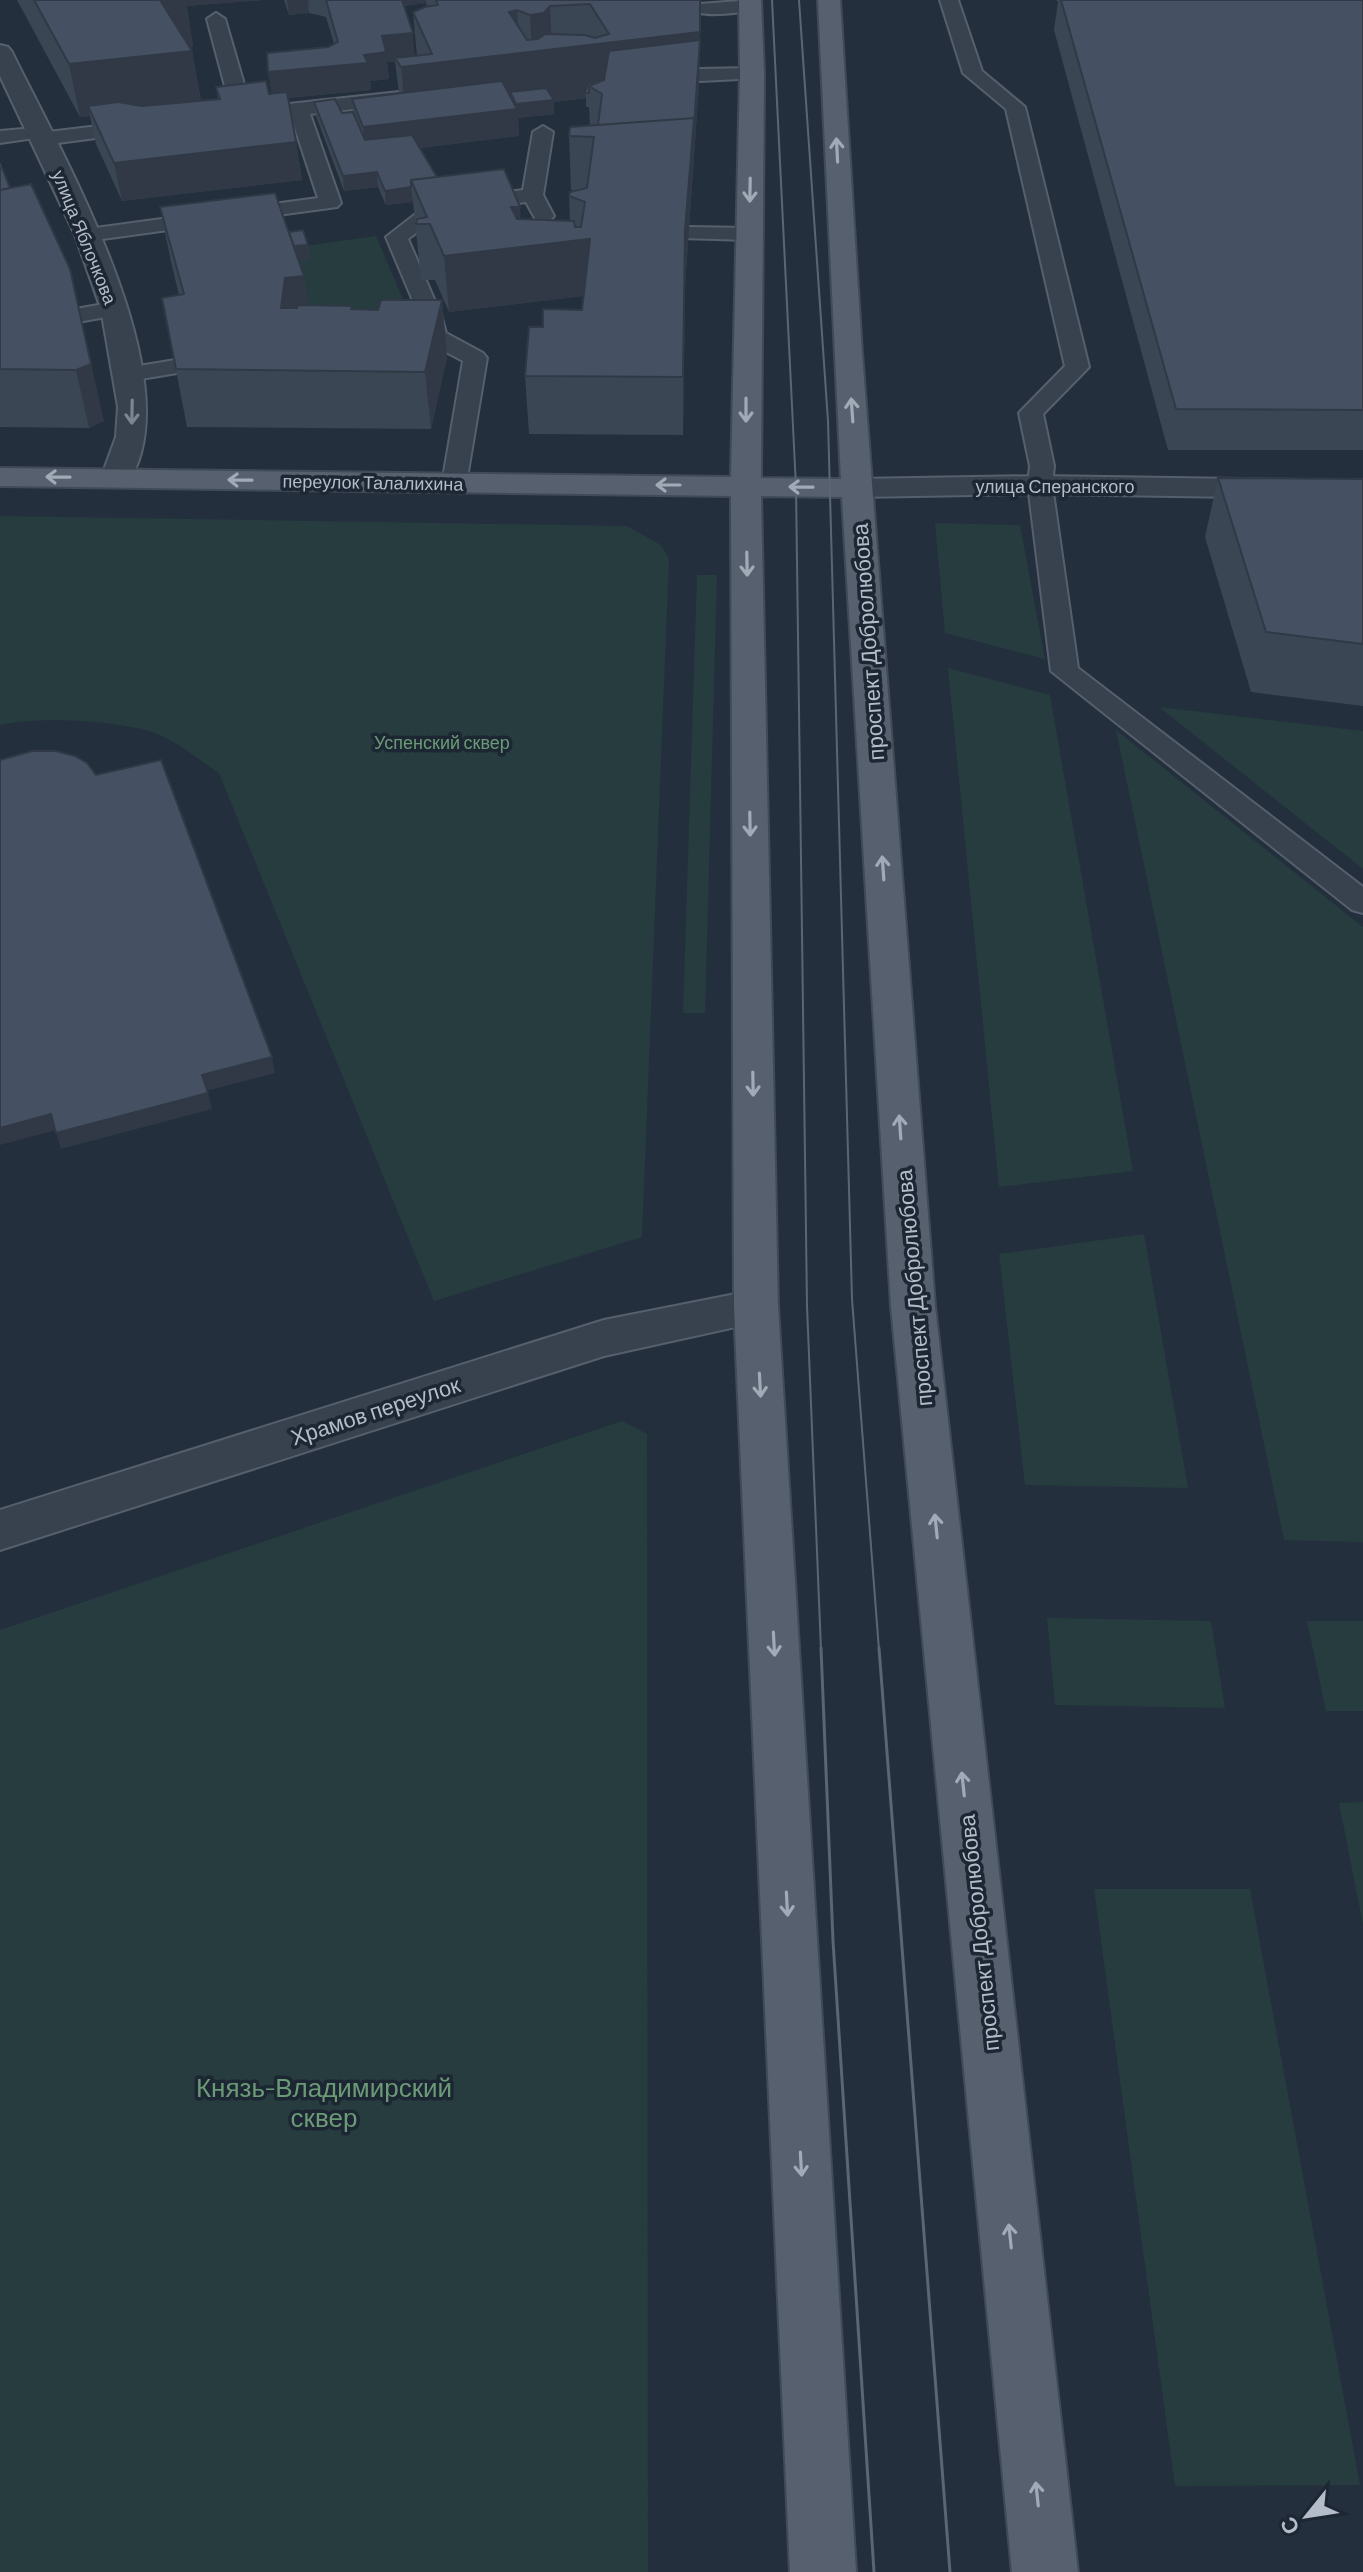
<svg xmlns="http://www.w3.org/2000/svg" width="1363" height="2572" font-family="Barlow,sans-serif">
<rect width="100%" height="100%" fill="#242f3e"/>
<!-- green -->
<path fill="#263c3f" d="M376,236L411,318L312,332L288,262L305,246Z
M0,516L627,526L661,545L669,558L642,1237L434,1301L219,773C199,760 177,741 155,733C118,720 38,716 0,725Z
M935,523L1020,525L1045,659L945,633Z
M697,575H717L705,1013H683Z
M948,668L1050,695L1133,1171L999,1187Z
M1159,707L1363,731V869Z
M1116,730L1363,927V1542L1284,1540Z
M1144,1234L1188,1488L1025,1485L999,1254Z
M622,1421L647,1434L648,2572H0V1630Z
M1047,1618L1211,1621L1225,1708L1055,1705Z
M1307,1621H1363V1711H1326Z
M1363,1802V1925L1339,1803Z
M1094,1889H1250L1360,2485L1175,2486Z"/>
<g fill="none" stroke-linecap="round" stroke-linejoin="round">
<defs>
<path id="service" d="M752,0L759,5C750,14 700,18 691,9L700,4Z
M940,0H958L982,71L1025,107L1089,367L1043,414L1054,466L1052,485L1078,668L1363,887V913L1352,910L1051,671L1028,485L1030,466L1019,413L1065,366L1006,109L963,73Z
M216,13L225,19L251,108L399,92L409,98L399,104L310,114L341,203L337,207L88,241L80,240L77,235L88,229L318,198L291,116L243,122L233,116L207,19Z
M752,68L759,70L762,74L759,78L700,81L690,75L700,69Z
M141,121L148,123L151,127L148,131L43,145L36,143L34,138L0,143V131L46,127L48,132Z
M543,126L553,132L543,195L554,216L550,220H536L526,202L444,212L408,239L441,315L446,333L483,353L487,358L466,484L463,489H445L442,484L463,361L431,344H392L389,339L392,334L422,331L419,315L386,237L431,202L523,190L533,132Z
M689,227L749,228L760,234L749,240L681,238L678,233L681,228Z
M115,302L123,304L126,309L123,314L78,322L70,320L67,315L70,310Z
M175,360L183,362L187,367L183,372L129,381L121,379L117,374L121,369Z"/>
<path id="minor" d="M0,45L8,47L12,52C59,149 196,383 127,484L116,487L105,484L101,478L116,437L118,407L101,309L75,235L0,76Z
M1040,476L1363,481V499L1040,494L857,497L846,494L842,488L846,482L857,479Z
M756,1290L772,1295L778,1307L772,1319L604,1356L0,1550V1510L604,1320Z"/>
<path id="primary" d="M739,0H761L764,74L761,478L841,479L818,0H840L862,353L935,1306L1078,2572H1012L891,1306L842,497L761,496L778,1307L856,2572H790L734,1307L731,496L0,486V468L731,477L740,74Z"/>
</defs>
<!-- service casing -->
<use href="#service" stroke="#565f6c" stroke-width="4"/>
<!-- minor casing -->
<use href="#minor" stroke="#565f6c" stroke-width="4"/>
<!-- primary casing -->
<use href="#primary" stroke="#414a57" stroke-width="4"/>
<!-- service -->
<use href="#service" fill="#38414e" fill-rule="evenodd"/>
<!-- minor -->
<use href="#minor" fill="#38414e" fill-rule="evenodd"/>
<!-- primary -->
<use href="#primary" fill="#56606e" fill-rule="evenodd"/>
<!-- tram-far1 -->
<path stroke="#5a6575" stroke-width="2" d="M772,0L796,487L807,1306L821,1650
M799,0L828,421L852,1299L879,1650"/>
<!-- tram -->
<path stroke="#5a6575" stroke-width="3" d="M821,1648L833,1941L874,2572
M879,1648L950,2572"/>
</g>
<!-- wall -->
<path fill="#3b4654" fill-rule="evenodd" d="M17,0H262L187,6L193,47L190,48L192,51L201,101L218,99L216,87L271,94L328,47L334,44L326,17L309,13L289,15L284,0H700L699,84L685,286L683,435L529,434L525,376L543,327L582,310L583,296L449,312L435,280H421L413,202L386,205L378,187L344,191L316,116L314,102L342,113L353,112L352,99L399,93L395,62H387L389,79L370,81L371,90L288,98L296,142L302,180L122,201L96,144L90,116L80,117ZM426,3L427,6L413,12L417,56H415L404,6ZM586,98V107H589L590,125L569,136L571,190L576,191L569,196L570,221L520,219V207L437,177L420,148L519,136L518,118L554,114V102Z
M1056,0H1363V450H1168L1054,30L1058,2Z
M0,162L104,421L89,428L0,427Z
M160,207L308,245L310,260L299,261L304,276L308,305L352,306V309L378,310L442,300L447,357L431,429L187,427L162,298L179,295L171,262Z
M1218,478L1363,479V706L1251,692L1205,537Z"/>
<!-- shaded-wall -->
<path fill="#303945" d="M34,0H262L187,6L193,47L169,51Z
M287,0H308L309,13L289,15Z
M369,0H426V3L370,10Z
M550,6L552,50L700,32L699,84L685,286L683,435V377L607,93L589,86L585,93L586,98L554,102V114L518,118L519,136L367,154L363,127L517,109L516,104L510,92L511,107L406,120L401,67L511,54L509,12L517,10L520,53L532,52L530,15Z
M413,33L415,60L395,58V62H387L389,79L370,81L371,90L272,99L268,72L364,55L382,36Z
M192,51L201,103L92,116L88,106L90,116L80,117L69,64Z
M296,142L302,180L122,201L114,163Z
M377,172L378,187L344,191L343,176Z
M411,187L413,202L386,205L385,191Z
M511,207H520L522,247L590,239L592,295L449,312L444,256Z
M308,245L310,260L288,262L286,247Z
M70,269L104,421L89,428L76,370Z
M304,276L312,332L281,308L285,278Z
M442,300L447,357L431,429L425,372Z
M272,1057L275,1073L206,1091L202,1075Z
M208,1093L212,1109L61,1149L56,1133Z
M51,1114L56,1130L0,1145V1128Z"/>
<!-- building -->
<path fill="#455162" stroke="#303945" stroke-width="2" fill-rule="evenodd" d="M34,0H160L192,51L69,64Z
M326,0H402L413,33L382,36L386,52L364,55L368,63L268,72L267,53L328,47L338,42Z
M436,0H700V32L401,67L395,58L432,54L413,12L425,7L438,5ZM590,4L609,34L595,38L585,35L545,34L538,39L527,40L509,12L517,10L530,15L544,13L550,6Z
M1061,0H1363V410L1176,409Z
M700,40L694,125V118L598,125L602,94L589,86L604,80L609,51Z
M266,81L269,94L287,92L296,142L114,163L88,106L118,102L142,106L220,99L216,87Z
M502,81L517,109L363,127L352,99Z
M599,82L589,86V93H585L588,83Z
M546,88L554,100L516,104L510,92Z
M335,99L342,113L353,112L365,140L412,135L437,177L411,180V187L385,191L377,172L343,176L314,102Z
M694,118L685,230L683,377L525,376L529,327H543V309L582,310L590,239L444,256L430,224H416L417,219L427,217L411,180L504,169L520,207H511L517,219L574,221L575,227H581L585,202L569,196L570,192L587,188L594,137L569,136L570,127Z
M0,168H2L10,188L0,190Z
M31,184L70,269L91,364L76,370L0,369V190Z
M275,193L304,276L285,278L281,308H297L298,305L352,306L351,309L378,310L381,300H442L425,372L176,369L162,298L184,294L160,207Z
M303,230L308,245L294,246L289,232Z
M1218,478L1363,479V644L1266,632Z
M32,751H56L75,756L87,763L96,775L161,760L272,1057L202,1075L208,1093L56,1133L51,1114L0,1128V760Z"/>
<!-- one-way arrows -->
<defs><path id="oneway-shaft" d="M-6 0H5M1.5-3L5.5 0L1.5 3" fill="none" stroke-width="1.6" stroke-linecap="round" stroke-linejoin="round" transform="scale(2)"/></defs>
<g stroke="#a1aab7">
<use href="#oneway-shaft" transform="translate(837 150) rotate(-93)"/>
<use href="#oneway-shaft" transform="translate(750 190) rotate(91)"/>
<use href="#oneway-shaft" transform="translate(746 410) rotate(90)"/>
<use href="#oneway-shaft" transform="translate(852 410) rotate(-94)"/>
<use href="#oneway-shaft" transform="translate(58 477) rotate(-179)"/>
<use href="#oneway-shaft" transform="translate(240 480) rotate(-179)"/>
<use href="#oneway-shaft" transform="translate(668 485) rotate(-180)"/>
<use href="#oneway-shaft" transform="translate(801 487) rotate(-179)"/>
<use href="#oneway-shaft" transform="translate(747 564) rotate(89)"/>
<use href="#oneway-shaft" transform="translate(750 824) rotate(89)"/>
<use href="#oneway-shaft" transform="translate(883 868) rotate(-94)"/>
<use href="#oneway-shaft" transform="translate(753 1084) rotate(89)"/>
<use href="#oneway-shaft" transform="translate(900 1127) rotate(-94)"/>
<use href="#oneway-shaft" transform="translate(760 1385) rotate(87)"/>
<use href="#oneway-shaft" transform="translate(936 1526) rotate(-96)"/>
<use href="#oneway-shaft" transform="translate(774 1644) rotate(87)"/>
<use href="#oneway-shaft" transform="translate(963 1784) rotate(-96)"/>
<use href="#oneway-shaft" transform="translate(787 1904) rotate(87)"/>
<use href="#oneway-shaft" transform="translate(801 2164) rotate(87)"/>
<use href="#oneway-shaft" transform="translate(1010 2236) rotate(-96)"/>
<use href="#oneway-shaft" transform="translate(1037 2494) rotate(-96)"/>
</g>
<use stroke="#7c8592" href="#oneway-shaft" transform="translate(132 412) rotate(91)"/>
<g text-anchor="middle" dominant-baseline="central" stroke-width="7" stroke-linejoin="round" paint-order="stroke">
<!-- far-street labels -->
<g font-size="18" fill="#b4bcc9" stroke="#1d2633">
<text transform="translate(85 237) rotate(68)">улица Яблочкова</text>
<text transform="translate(373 482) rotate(1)">переулок Талалихина</text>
<text x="1055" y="486">улица Сперанского</text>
</g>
<!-- far-park labels -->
<g font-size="18" fill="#6b9a76" stroke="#1d2633">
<text x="442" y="742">Успенский сквер</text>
</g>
<!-- street labels -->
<g font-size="22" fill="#b4bcc9" stroke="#1d2633">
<text transform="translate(867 642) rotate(-94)">проспект Добролюбова</text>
<text transform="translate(913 1288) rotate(-95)">проспект Добролюбова</text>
<text transform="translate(375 1410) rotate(-18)">Храмов переулок</text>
<text transform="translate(978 1933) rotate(-96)">проспект Добролюбова</text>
</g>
<!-- near-park labels -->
<g font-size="26" fill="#6b9a76" stroke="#1d2633">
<text x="324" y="2086">Князь-Владимирский<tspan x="324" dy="30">сквер</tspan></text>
</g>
</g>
<!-- north arrow -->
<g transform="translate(1307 2516) rotate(240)" stroke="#1d2633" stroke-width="6" paint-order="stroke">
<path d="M0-6L14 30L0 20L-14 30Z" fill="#b4bcc9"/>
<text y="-12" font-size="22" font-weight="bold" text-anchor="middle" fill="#b4bcc9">С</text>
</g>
</svg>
